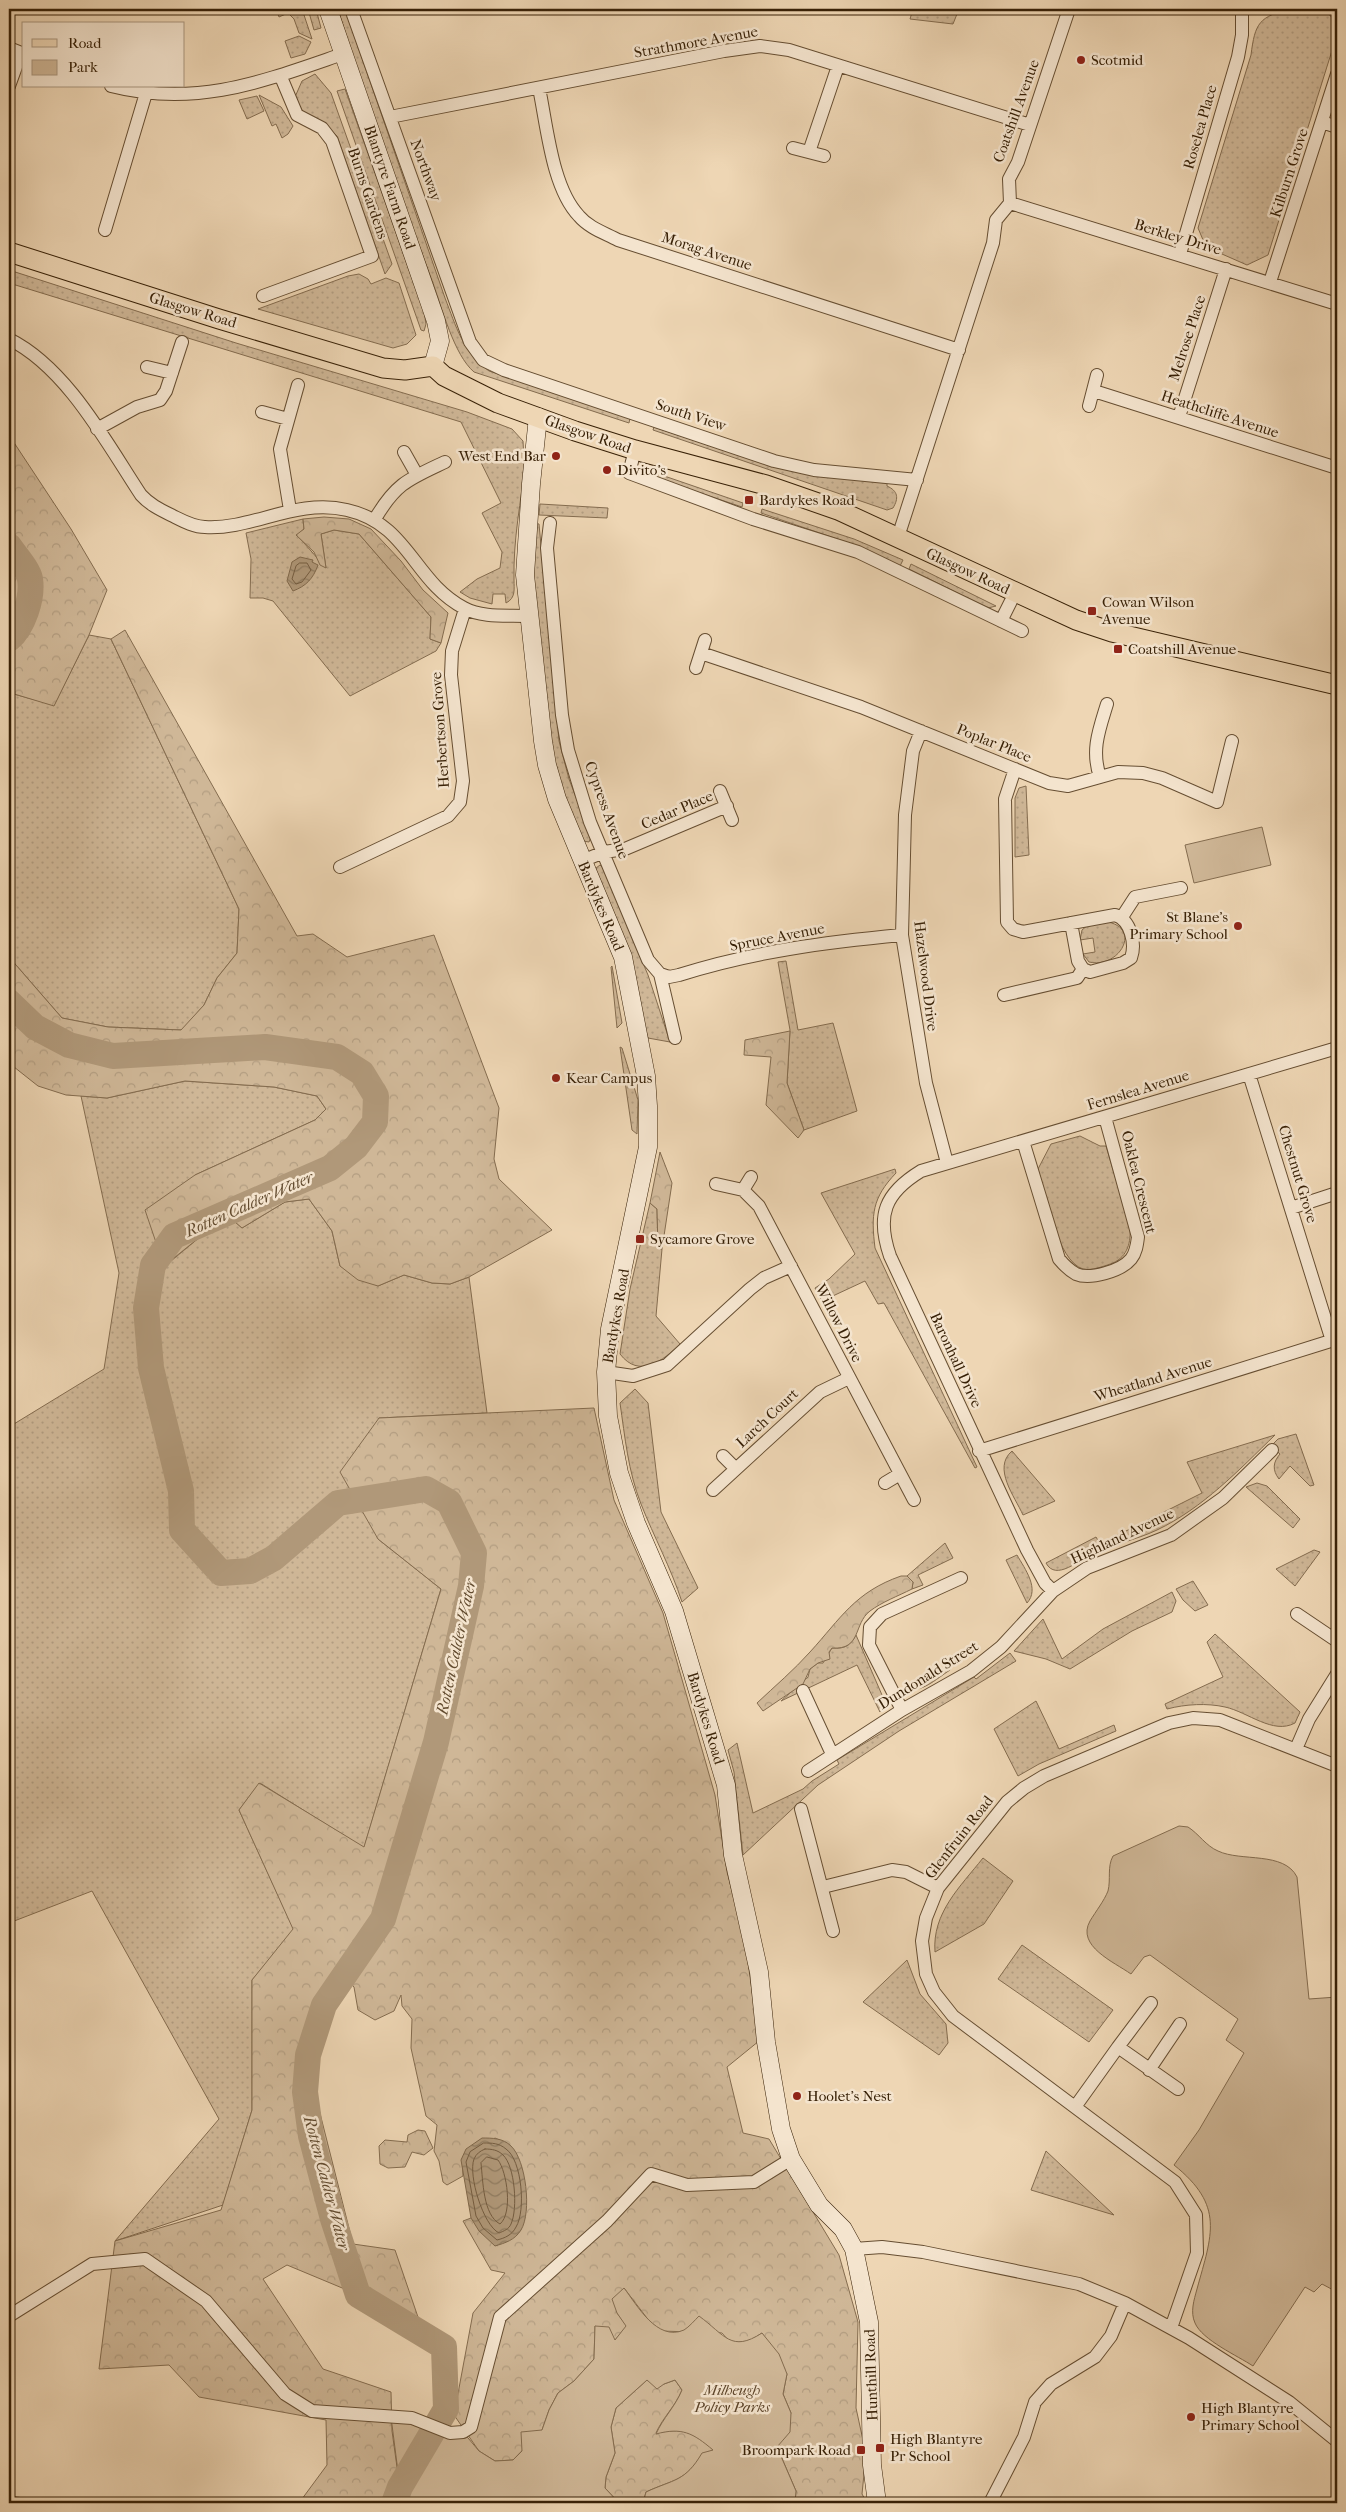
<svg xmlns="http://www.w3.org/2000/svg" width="1346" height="2512" font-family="'IM FELL French Canon',serif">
<defs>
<pattern id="grass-dots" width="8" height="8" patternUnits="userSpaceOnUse" patternTransform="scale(1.25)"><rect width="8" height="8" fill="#cfb797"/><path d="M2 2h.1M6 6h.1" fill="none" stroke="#b29d81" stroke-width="1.8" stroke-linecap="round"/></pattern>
<pattern id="forest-crowns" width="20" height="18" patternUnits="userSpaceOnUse" patternTransform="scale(1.25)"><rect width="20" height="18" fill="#cfb797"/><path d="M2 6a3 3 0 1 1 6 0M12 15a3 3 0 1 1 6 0" fill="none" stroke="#b29d81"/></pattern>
<pattern id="water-waves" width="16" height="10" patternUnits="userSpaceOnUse" patternTransform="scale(1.25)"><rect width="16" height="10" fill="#b09879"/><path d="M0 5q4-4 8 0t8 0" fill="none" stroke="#907c61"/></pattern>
</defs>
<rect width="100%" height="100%" fill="#eed6b4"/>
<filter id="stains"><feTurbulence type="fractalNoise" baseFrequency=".004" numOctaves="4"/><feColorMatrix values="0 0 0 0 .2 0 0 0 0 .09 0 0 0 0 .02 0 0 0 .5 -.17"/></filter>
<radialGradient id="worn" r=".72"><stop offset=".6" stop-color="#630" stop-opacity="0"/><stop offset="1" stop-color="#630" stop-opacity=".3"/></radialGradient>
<!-- grass -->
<path fill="url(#grass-dots)" stroke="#846c4f" d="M276,9H302L312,39L299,33L294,19L288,13L279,17Z
M308,9H316L321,28L314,30Z
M338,9H345L445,298C456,326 463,353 489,371L630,418L629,423L474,372C454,355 442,308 433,283C399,192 366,101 338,9Z
M913,9H959L953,24L910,19Z
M1292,9L1325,10L1334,20L1335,41L1268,255L1247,265L1206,247L1198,228L1251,55C1255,23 1259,16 1292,9Z
M299,36L311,42L305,54L291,58L285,41Z
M315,74L331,93L392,264L385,274L337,136L325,124L303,112L295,97L302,81Z
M345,89L424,312L426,324L424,331L421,330L337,91Z
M259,95L281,107L293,126L288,134L282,138L276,124L272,126Z
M257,96L264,111L247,119L239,100Z
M9,270L236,343L467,412L512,429L523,441L524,460L526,461C521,500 513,540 514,580C514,589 516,598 506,603L505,594H493L492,604L470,598L460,592L477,579L500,568L502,552L482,513L501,503L461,422L9,283Z
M359,274L368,279L371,284L386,278L399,283L416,335L407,344L393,348L258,309L348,276Z
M654,427L714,447L887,483V486C898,491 899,498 893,508L887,510L653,430Z
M641,468L743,503L742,507L644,474Z
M540,504L608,508L607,518L539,515Z
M762,509L854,539L903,560L900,566L855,545L761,513Z
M303,519L304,529L297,535L326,568L321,534L334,530L359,534L431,617L430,639L441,643L436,651L350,696L273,601L263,598H250L251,559L246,533Z
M534,523L539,524L559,741L569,779L591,837L589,842L583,841L568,809L551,754L532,589Z
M911,564L996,606L988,608L909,569Z
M89,635L111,639L239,909L237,953L217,978L204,1005L182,1030L108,1027L62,1018L9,957V697L10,693L54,705Z
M1026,786L1029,855L1015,857V798L1019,788Z
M600,865L603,868L648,975L670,1042L648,1038L596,872V868Z
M1108,922C1142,929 1119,969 1089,962L1083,954L1095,952L1093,938L1080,940L1082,930L1088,925Z
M786,961L798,1030L833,1023L857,1111L804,1130L787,1083L790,1030L778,962Z
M612,966L622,1023L617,1028L611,967Z
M620,1047L622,1048L638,1100L637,1134L632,1130Z
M185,1081L274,1087L317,1096L326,1109L315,1120L195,1175L165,1266L206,1232L234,1221L242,1228L285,1202L309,1199L332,1231L340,1266L378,1286L404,1275L432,1283L450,1284L469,1277L487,1413L379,1418L378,1539L441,1589L364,1848L260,1783L239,1810L294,1930L252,1980V2110L223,2205L115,2241L219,2119L92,1891L9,1923V1427L104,1369L119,1273L81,1096L107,1098Z
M1080,1136L1100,1146H1106L1130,1227C1131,1242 1128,1256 1113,1263C1105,1266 1091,1271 1083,1269C1057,1261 1045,1193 1038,1169L1051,1144Z
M895,1169L896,1173C872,1198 871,1215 875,1248L977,1467L975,1468L884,1303L878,1304L865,1281L822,1301L815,1288L829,1279L855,1254L821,1193Z
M650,1203L657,1209L658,1248L662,1249L656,1316L680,1344C663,1361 639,1379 620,1354L630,1289Z
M635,1389L648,1403L661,1512L698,1588L682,1602C671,1568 654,1537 641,1504C628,1471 625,1437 620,1403Z
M1296,1434L1314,1485L1310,1486L1290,1466L1279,1479C1272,1470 1273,1462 1280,1454L1271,1446L1278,1439Z
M1275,1435C1239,1470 1203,1508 1157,1530C1136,1540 1113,1544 1092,1554C1080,1559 1056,1582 1046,1563L1096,1537L1100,1544L1202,1493L1187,1462Z
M1012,1451L1055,1501L1023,1515C1015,1497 992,1468 1012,1451Z
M1257,1483L1267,1486L1300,1519L1293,1528L1246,1487Z
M945,1543L953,1558L918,1575L923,1585L912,1589L913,1582L907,1576Z
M1314,1550L1320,1552L1295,1586L1276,1569Z
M1017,1555C1025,1569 1040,1589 1027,1603L1006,1560Z
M1193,1581L1208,1605L1195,1611L1183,1600L1176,1589Z
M1172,1592L1176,1601L1172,1612L1132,1631L1070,1669L1046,1659L1014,1651L1043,1619L1062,1659L1103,1629Z
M1215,1634L1300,1712L1295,1723C1273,1735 1248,1712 1225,1707C1207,1703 1186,1704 1167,1709L1165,1704L1223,1677L1207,1642Z
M856,1635L882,1695L883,1701L880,1712L857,1665L781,1701L808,1677L810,1669L818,1663H823L832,1648C845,1649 850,1646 856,1635Z
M1010,1653L1016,1661L899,1731L818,1785L743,1855L734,1772L728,1750L737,1743L753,1813L803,1789L812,1781L839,1764L837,1760L974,1677L976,1679Z
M948,1666L950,1670C936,1679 921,1694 904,1689Z
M1036,1701L1059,1749L1114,1725L1116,1731L1039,1764L1018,1776L994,1729Z
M983,1858L1013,1881L984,1924L935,1952C932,1913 960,1887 983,1858Z
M1022,1945L1113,2010L1089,2042L998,1979Z
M907,1960L920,1994L946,2024L948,2043L939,2055L863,2002Z
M1046,2151L1114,2215L1031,2190Z
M9,2496L63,2503H9Z"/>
<!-- forest -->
<path fill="url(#forest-crowns)" stroke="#846c4f" d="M9,435L71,529L107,590L89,635L54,706L11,693L9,697Z
M324,517L349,519L371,529L401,561L423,590L448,613L441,643L430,639L431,617L359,534L334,530L321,534L326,568L320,565L314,552L296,535L304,529L303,519Z
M125,630L297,936L313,934L347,957L434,935L499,1108L494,1159L499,1179L552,1230L469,1277L450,1284L432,1283L404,1275L378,1286L358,1280L340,1266L332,1231L309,1199L285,1202L242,1228L234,1221L206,1232L164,1266L145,1210L195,1175L315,1120L326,1109L317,1096L274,1087L185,1081L107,1098L66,1095L38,1086L9,1063V957L62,1018L108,1027L181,1030L204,1005L217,978L237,953L239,909L111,639Z
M790,1031L787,1083L804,1130L798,1138L766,1105L771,1057L744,1055L745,1040Z
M660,1152L672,1183L662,1249L658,1248L657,1209L650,1203Z
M594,1408L614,1500L663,1613L715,1795L727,1872L745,1941L759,2041L727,2067L743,2133L769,2139L839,2255L858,2322L856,2408L866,2454L862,2494L867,2503H795L796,2491L777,2447L791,2413L783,2394L787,2374L762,2333L748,2342H730L722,2333L661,2331L650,2322L624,2288L617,2313L627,2326L615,2340L595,2326L594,2359L574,2381L558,2393L549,2410L542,2430L513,2460L495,2461L479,2451L454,2415L473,2313L505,2273L491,2270L463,2221L471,2218L510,2145L495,2138L462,2158L463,2176L447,2185L443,2182L439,2161L434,2151L437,2125L426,2116L411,2048L412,2019L402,2006L401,1995L394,2011L375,2020L358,2010L354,1987L343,1977L301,2038L353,2244L395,2250L419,2320L287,2265L263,2279L323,2369L391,2392L392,2431L402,2503H299L327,2465L326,2420L199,2397L169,2365L99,2369L115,2241L221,2210L252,2110V1980L293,1929L239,1810L259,1783L364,1847L441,1589L378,1539L340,1472L379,1418Z
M901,1576H907L913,1582L912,1589C898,1596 882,1602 870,1611C853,1624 862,1650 832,1648L829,1652L830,1659L818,1663L810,1669L803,1684L763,1711L757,1703C775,1686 794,1670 810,1652C841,1618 855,1592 901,1576Z
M418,2130L425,2131L433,2148L424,2155L412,2152L405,2167L388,2168L380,2164L379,2146L385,2140L407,2142L408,2135Z
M647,2380L664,2384L675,2380L682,2390C675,2407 663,2417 656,2433C685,2428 691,2431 714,2450L702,2454C685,2482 674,2479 646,2492L643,2503H619L605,2488L606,2477L615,2453L611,2427L616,2408Z"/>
<!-- park -->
<path fill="#cfb797" stroke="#846c4f" d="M1262,827L1271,865L1194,883L1185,845Z
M1179,1826L1188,1827C1199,1834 1206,1846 1218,1851C1241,1862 1284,1851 1297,1877L1309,1999L1337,1997V2292L1322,2284L1314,2292L1305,2287L1253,2366C1238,2356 1202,2340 1195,2323C1190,2312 1194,2300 1197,2289C1212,2234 1225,2206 1174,2165L1199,2130L1244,2053L1226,2040L1238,2019L1150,1955L1144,1957L1131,1974C1114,1962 1076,1946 1090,1921C1096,1911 1104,1901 1108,1891C1111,1879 1107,1867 1113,1856Z
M624,2288C637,2305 657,2342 684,2330C689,2327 695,2320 699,2316C725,2335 731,2353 762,2333L779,2354L787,2374L783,2394L791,2413L790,2432L777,2447L796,2491L795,2503H643L646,2492C674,2479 685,2482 702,2453L713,2450C693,2433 682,2427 656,2434C663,2418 675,2407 682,2390L675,2380L664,2384L657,2389L647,2380L616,2408L611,2427L615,2453L606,2477L605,2488L619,2503H402L391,2417L463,2432L479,2451L495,2461L513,2460L522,2451L521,2432L542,2430L549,2410L558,2393L574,2381L594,2359L595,2326L609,2327L615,2340L626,2326L617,2313L612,2299Z"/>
<!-- water -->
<path fill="url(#water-waves)" stroke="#80684b" d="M300,557L313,560L312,562L318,565C313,579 306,586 293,591L287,581L292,562Z
M482,2138C492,2138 503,2138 511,2146C526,2160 532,2212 521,2230C515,2240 505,2243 495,2246L479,2231L471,2218L461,2160L466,2149Z"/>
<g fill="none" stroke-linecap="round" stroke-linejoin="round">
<!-- shore -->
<path stroke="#745c40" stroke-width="1" d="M300,563H307L311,570L302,582L296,584L292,579L296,566Z
M484,2143C492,2143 499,2143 506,2149C522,2160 526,2211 516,2227C512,2235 505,2238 497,2240L483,2228L476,2216L466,2162L470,2152Z
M485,2149C492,2149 498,2150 503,2155C515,2166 518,2209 511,2224C509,2229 504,2231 499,2233C483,2225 468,2175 474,2159C476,2154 480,2151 485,2149Z
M487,2157L498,2160C507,2172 513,2213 500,2224C483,2215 483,2181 481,2163Z"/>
<!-- river -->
<path stroke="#b09879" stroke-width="26" d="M9,546C15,555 28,569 30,579C33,598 23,627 9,639
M9,1002L35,1027L69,1045L113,1056L265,1047L337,1057L362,1073L376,1096L375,1122L356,1147L330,1168L174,1236L153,1265L146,1308L151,1368L181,1491L182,1530L221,1573L250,1571L274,1558L338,1503L426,1489L449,1502L474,1553L471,1586L436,1742L383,1919L324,2005L308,2055L305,2092L311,2136L333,2219L358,2295L444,2347L446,2409L400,2487L394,2503"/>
<defs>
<path id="minor" d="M351,9L470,342L483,360L504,370L774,461L814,470L917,480
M9,48L24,54
M9,86L21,53
M111,86C197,108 264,81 343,54
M539,88C547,126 552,188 579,216C589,228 605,233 618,240L959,350
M390,117L724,51L760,46L789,50L1030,125
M1322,122L1337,127
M793,148L824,156
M809,152L838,66
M1010,203L1337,304
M105,230L146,93
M1180,254L1238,57L1242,35V9
M1270,282L1337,74
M263,296L372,256L332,141L322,128L297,115L281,77
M9,339C67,368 106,442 141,495C150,505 161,510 173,516C183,521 194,527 205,527C252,530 296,498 347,510C409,524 413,581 464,608C482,618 508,615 528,616
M147,367L172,373
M1094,391L1337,468
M1089,406L1097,375
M262,412L288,419
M1179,417L1226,269
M97,429L137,407L160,400L166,391L182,342
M635,450L629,473L753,519L858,552L1022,631
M404,452L417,475
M290,510L280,449L298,385
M375,519C396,483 409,479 445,462
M550,523L547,548L562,715L568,750L590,822L648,960L660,974L675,1038
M898,537L993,243L996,220L1010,203L1009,179L1018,162L1069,9
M1001,621L1015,593
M701,653L861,707L1049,783L1068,786L1118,772L1143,773L1162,778L1217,802L1232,741
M696,668L705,640
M921,731L913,751L905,815L902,935L926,1083L947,1163
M1015,769L1005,799L1007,922L1013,929L1023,932L1115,915C1131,920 1136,944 1131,958L1123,963L1090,972L1083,969L1078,961L1071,923
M1100,777C1091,750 1099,730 1107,704
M720,791L732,820
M582,861L604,852L625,849L727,806
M340,867L448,816L460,802L463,781L451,675L452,651L465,609
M1122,917L1135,897L1181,888
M660,974L669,977L679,975C751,952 826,942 902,935
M1004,995L1077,978L1083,969
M1249,1074L1332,1341
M1023,1141L1059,1259C1064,1265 1069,1270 1076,1274C1090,1280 1121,1271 1131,1259C1136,1253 1137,1245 1138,1237L1105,1117
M716,1184L743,1190L759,1206L914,1500
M743,1190L751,1177
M1291,1208L1337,1193
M606,1372L633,1376L667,1365L750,1289L764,1278L791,1266
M979,1451L1337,1339
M723,1456L736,1469
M885,1483L900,1474
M713,1490L820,1392L849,1378
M1053,1591L1045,1583L1027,1550L890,1256C876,1215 885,1193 921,1171L1337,1048
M1297,1614L1337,1641
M803,1691L832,1754
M902,1710L869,1645L870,1627L882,1614L961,1578
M1296,1749L1309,1719L1337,1674
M808,1771L902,1710L971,1671L1001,1647L1053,1591L1087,1568L1171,1535L1223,1498L1272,1450
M801,1809L833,1931
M823,1887L892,1870L906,1872L938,1888
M1118,2047L1151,2003
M1149,2070L1180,2024
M1075,2107L1118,2047L1178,2089
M854,2249L882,2247L923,2252L1079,2284L1125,2303L1189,2338L1289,2402L1337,2441
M9,2316L92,2264L145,2259L206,2301L285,2394L312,2411L412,2418L450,2433L463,2432L471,2427L500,2317L607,2221L651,2174L687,2185L754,2182L791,2159
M1171,2328L1197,2253L1196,2215L1175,2182L953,2016L934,1992L926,1974L922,1941L926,1918L938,1888L1007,1802L1024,1788L1044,1776L1169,1723L1193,1718L1220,1720L1337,1766
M990,2503L1024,2437L1035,2402L1051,2384L1095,2357L1111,2336L1125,2303"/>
<path id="secondary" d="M328,9L436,321L440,341L433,366
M538,417L531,484L525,575L543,741L547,765L557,799L623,957L646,1076L648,1106V1147L610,1329L606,1372L608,1416L619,1473L636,1523L674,1611L726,1785L733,1855L759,1972L766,2042L781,2129L791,2159L819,2205L843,2229L854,2249L869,2322L872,2465L877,2503"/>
<path id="primary" d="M9,252L219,319L383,368L405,370L433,366L444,376L498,403L575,431L635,450L766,485L838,510L1076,620L1112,632L1337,685"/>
</defs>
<!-- minor casing -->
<use href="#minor" stroke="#664e32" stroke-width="14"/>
<!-- secondary casing -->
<use href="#secondary" stroke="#382107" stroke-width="19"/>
<!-- primary casing -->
<use href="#primary" stroke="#382107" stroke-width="21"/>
<!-- minor -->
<use href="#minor" stroke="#f4e4ce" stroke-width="12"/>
<!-- secondary -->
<use href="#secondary" stroke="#f4e4ce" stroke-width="18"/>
<!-- primary -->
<use href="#primary" stroke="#eed6b4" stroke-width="19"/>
</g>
<!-- markers -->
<g fill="#8f2418" stroke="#f4e4ce" stroke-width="2">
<circle cx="1081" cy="60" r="5"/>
<circle cx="556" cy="456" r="5"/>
<circle cx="607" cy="470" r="5"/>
<rect x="744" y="495" width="10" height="10" rx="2.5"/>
<rect x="1087" y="606" width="10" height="10" rx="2.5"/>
<rect x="1113" y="644" width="10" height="10" rx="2.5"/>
<circle cx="1238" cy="926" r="5"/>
<circle cx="556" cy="1078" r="5"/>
<rect x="635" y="1234" width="10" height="10" rx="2.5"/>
<circle cx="797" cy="2096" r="5"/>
<circle cx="1191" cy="2417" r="5"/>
<rect x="875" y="2443" width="10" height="10" rx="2.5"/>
<rect x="856" y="2445" width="10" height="10" rx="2.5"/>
</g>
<g text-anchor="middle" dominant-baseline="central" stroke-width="5" stroke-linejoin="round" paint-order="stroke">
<!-- street labels -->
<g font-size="15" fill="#382107" stroke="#f4e4ce">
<text transform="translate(696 42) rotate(-10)">Strathmore Avenue</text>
<text transform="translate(1016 111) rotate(-70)">Coatshill Avenue</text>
<text transform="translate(1200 127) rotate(-74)">Roselea Place</text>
<text transform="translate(426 170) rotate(70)">Northway</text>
<text transform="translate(1289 173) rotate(-72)">Kilburn Grove</text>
<text transform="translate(390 187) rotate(71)">Blantyre Farm Road</text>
<text transform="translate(368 193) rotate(71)">Burns Gardens</text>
<text transform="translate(1178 237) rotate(17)">Berkley Drive</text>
<text transform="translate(707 251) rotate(18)">Morag Avenue</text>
<text transform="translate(193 310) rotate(17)">Glasgow Road</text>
<text transform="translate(1187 338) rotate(-72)">Melrose Place</text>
<text transform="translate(1220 414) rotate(18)">Heathcliffe Avenue</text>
<text transform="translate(691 415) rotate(18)">South View</text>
<text transform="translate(588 434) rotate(19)">Glasgow Road</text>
<text transform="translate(968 571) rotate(25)">Glasgow Road</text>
<text transform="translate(440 730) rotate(-94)">Herbertson Grove</text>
<text transform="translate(994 743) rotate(22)">Poplar Place</text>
<text transform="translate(607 810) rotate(70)">Cypress Avenue</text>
<text transform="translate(677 810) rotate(-23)">Cedar Place</text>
<text transform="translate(601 906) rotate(67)">Bardykes Road</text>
<text transform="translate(777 937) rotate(-11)">Spruce Avenue</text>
<text transform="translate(926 976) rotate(83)">Hazelwood Drive</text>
<text transform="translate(1138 1090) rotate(-17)">Fernslea Avenue</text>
<text transform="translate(1298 1174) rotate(73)">Chestnut Grove</text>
<text transform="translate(1139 1182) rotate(76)">Oaklea Crescent</text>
<text transform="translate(616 1316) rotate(-80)">Bardykes Road</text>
<text transform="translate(839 1323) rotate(63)">Willow Drive</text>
<text transform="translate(956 1360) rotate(65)">Baronhall Drive</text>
<text transform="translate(1153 1379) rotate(-17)">Wheatland Avenue</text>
<text transform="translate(767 1418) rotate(-43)">Larch Court</text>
<text transform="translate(1122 1536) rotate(-25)">Highland Avenue</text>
<text transform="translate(928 1675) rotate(-32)">Dundonald Street</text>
<text transform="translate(706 1718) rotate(73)">Bardykes Road</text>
<text transform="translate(959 1837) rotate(-52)">Glenfruin Road</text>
<text transform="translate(871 2375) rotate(-92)">Hunthill Road</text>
</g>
<!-- poi labels -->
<g font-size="15" fill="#382107" stroke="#f4e4ce" text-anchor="start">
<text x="1091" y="60">Scotmid</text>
<text x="546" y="456" text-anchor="end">West End Bar</text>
<text x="617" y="470">Divito's</text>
<text x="759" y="500">Bardykes Road</text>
<text x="1102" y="602">Cowan Wilson<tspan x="1102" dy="17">Avenue</tspan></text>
<text x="1128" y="649">Coatshill Avenue</text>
<text x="1228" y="917" text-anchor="end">St Blane's<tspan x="1228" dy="17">Primary School</tspan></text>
<text x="566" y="1078">Kear Campus</text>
<text x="650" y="1239">Sycamore Grove</text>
<text x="807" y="2096">Hoolet's Nest</text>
<text x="1201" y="2408">High Blantyre<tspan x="1201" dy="17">Primary School</tspan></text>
<text x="890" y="2439">High Blantyre<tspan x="890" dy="17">Pr School</tspan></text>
<text x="851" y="2450" text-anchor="end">Broompark Road</text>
</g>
<!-- park labels -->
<g font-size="15" font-style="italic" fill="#5e462b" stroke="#f4e4ce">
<text x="732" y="2390">Milheugh<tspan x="732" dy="17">Policy Parks</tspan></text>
</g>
<!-- water labels -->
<g font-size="16" font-style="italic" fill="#624b2f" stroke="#f4e4ce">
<text transform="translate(249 1204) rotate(-24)">Rotten Calder Water</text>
<text transform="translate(456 1647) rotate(-78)">Rotten Calder Water</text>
<text transform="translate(327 2183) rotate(75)">Rotten Calder Water</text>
</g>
</g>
<!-- margin -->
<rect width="1346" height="2512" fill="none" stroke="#eed6b4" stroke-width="30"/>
<rect x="10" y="10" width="1326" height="2492" fill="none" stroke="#382107" stroke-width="2.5"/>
<rect x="15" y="15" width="1316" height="2482" fill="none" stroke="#382107"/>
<!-- legend -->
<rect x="22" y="22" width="162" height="65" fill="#f4e4ce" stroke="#a9967e"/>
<rect x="32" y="39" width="25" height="8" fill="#eed6b4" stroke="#a9967e"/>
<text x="68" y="48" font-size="15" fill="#382107">Road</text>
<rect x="32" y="60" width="25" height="15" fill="#cfb797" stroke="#a9967e"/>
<text x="68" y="72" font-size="15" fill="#382107">Park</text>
<rect width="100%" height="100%" filter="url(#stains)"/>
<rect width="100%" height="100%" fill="url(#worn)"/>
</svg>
